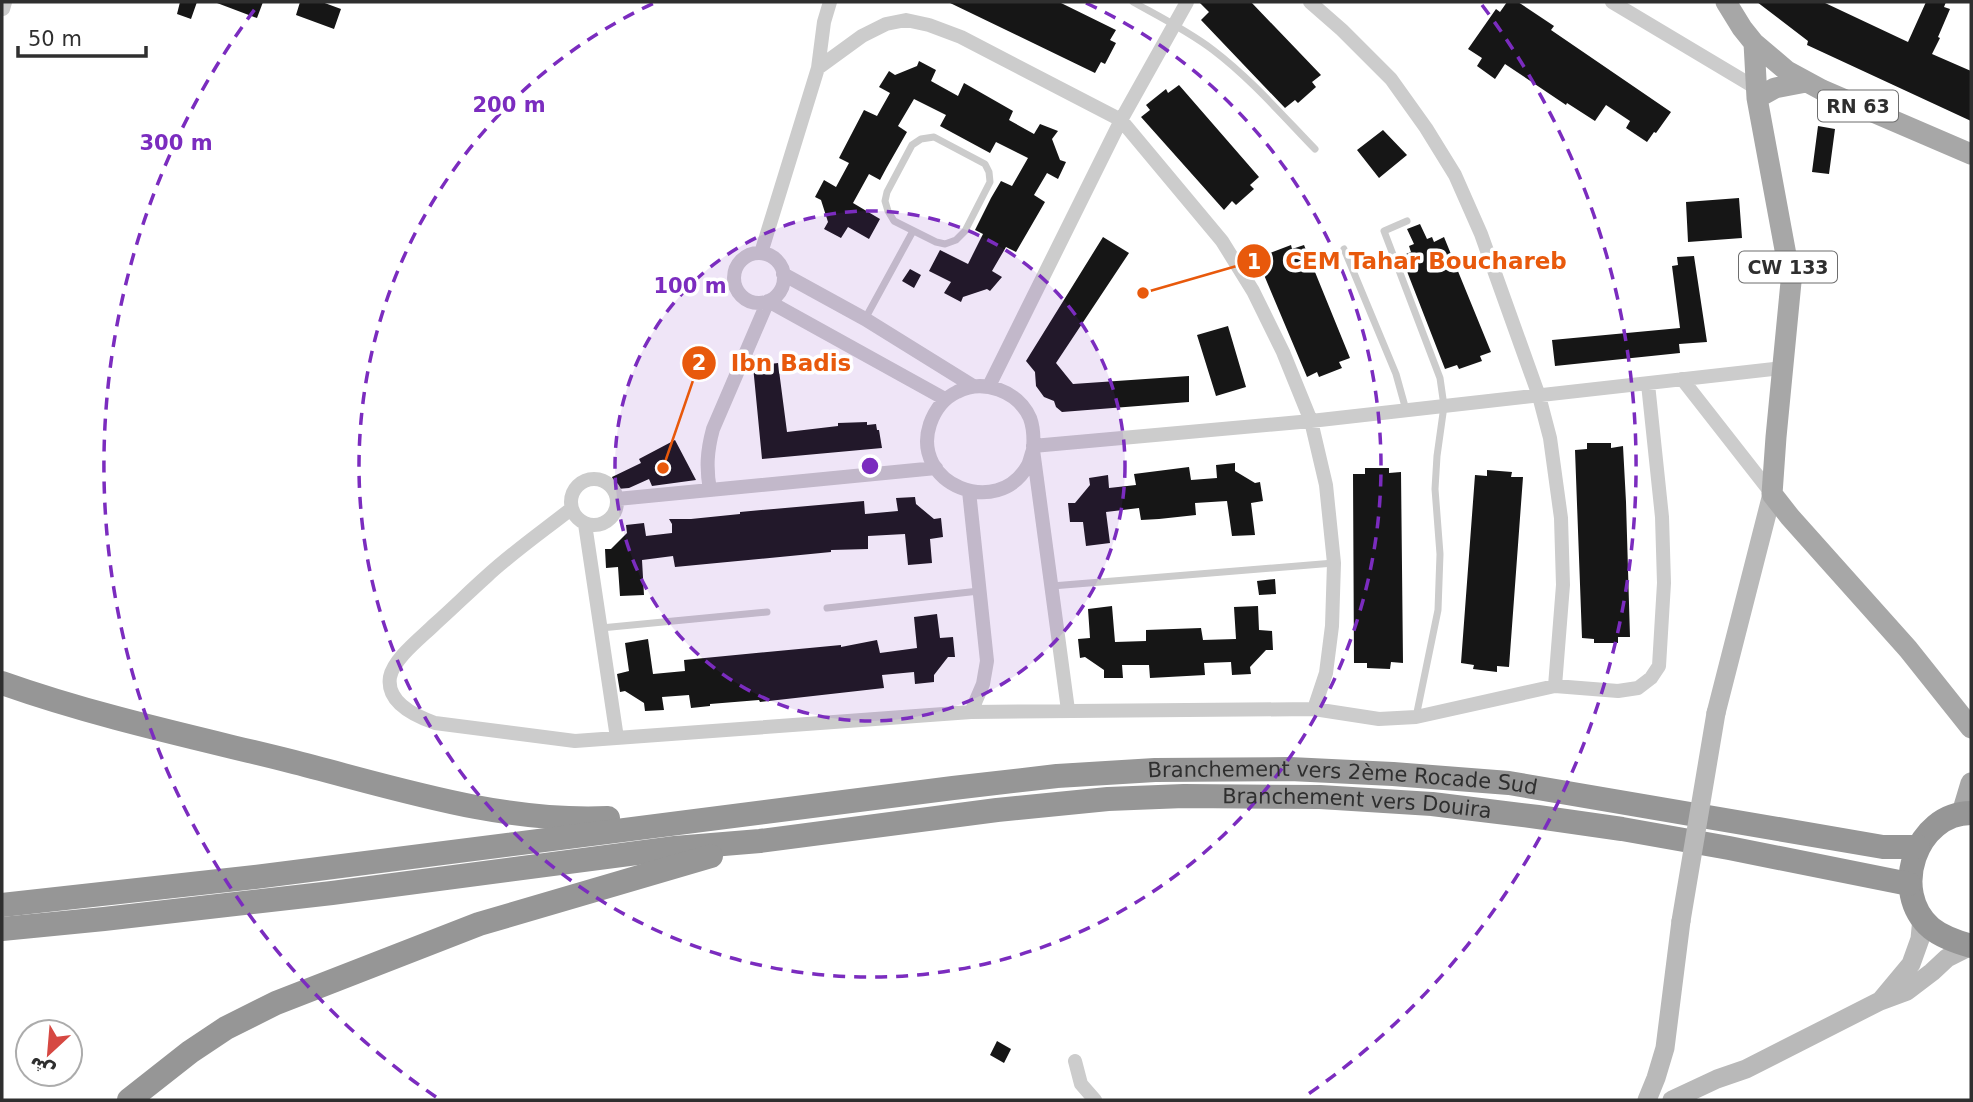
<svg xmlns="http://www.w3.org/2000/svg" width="1973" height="1102" font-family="'DejaVu Sans','Noto Naskh Arabic',sans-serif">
<rect width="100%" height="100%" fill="#fff"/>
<!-- building -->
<path fill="#161616" d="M180,2H197L191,19L177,14Z
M217,2H263L257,18L217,3Z
M300,2H322L341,9L334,29L296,15Z
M948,2H1059L1116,30L1110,40L1116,43L1105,64L1101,62L1095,73Z
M1199,2H1251L1321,75L1312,82L1316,87L1298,103L1295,100L1285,108L1201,20L1209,12Z
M1507,2H1518L1554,26L1551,30L1671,112L1656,133L1654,132L1647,142L1626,128L1630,121L1606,105L1595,121L1567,103L1566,105L1505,64L1495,79L1477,66L1482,58L1468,49L1496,9L1500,12Z
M1757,2H1823L1908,42L1926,2H1946L1944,7L1950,9L1938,37L1940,38L1932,54L1971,71V121L1807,45L1808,41Z
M919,61L936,70L931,81L958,96L964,83L1013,111L1009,120L1034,134L1040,124L1058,131L1052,139L1060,160L1066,162L1058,179L1047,173L1034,195L1045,202L1016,252L1006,247L992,271L1002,277L990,291L987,289L963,297L961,302L944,293L951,282L929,271L940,250L968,264L983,234L975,230L991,198L1001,181L1012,186L1028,158L996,142L990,153L940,126L946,115L914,99L898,126L907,132L887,167L880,180L869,174L853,203L880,219L869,239L848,227L841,238L824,229L828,222L821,200L815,197L824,180L836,187L849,163L839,158L864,110L877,116L890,93L879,87L889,71L895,75L917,66Z
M1179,85L1259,177L1250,185L1254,189L1236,205L1232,201L1224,210L1141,117L1150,110L1146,105L1166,89L1168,93Z
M1818,126L1835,129L1829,174L1812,172Z
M1383,130L1407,155L1379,178L1357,150Z
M1739,198L1742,238L1688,242L1686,202Z
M1420,224L1427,239L1432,237L1434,242L1444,237L1491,352L1480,356L1482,361L1459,369L1457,365L1445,369L1401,256L1411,252L1409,246L1414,244L1407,229Z
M1103,237L1129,253L1056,363L1073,384L1189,376V402L1062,412L1056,407L1054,401L1044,397L1036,386L1035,372L1026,361Z
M1291,245L1292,249L1304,245L1350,358L1339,362L1342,368L1319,377L1317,372L1307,377L1259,263L1270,259L1267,254Z
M1694,256L1707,342L1679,344L1680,353L1555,366L1552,340L1680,328L1672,266L1678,265L1677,257Z
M910,269L921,275L914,288L902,281Z
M1228,326L1246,387L1216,396L1197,335Z
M778,363L787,432L838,426V423L867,422V425L876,424L877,430H879L882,448L762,459L753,366Z
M675,440L696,480L652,486L649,479L629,488L617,489L612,477L641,463L639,459Z
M1587,443H1611V448L1623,446L1626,502L1630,637H1618V643H1594V639L1582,638L1575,450L1587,449Z
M1235,463V471L1255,483L1260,482L1263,501L1251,503L1255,535L1232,536L1227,501L1195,503L1196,515L1159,519L1141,520L1139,508L1106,512L1110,543L1086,546L1083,522H1070L1068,503H1075L1090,485L1089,478L1108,475L1109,488L1136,485L1134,474L1189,467L1191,480L1217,478L1216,465Z
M1365,468H1389V473L1401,472L1403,663L1391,662L1390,669L1367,668V663H1354L1353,474H1365Z
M1487,470L1512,472L1511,477H1523L1509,667L1497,666V672L1473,669L1474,665L1461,663L1475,475L1487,476Z
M915,497L916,504L934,519L941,518L943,537L930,539L932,563L908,565L905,534L868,536V549L831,550V552L675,567L673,556L642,560L644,595L620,596L618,567L606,568L605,549H611L627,533L626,525L644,523L646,536L672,533V524L669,519H691L740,514V512L864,501L865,514L898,511L896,498Z
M1275,579L1276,594L1259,595L1257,581Z
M1112,606L1115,642L1146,641V630L1201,628L1203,640L1236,639L1234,607L1258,606L1259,630L1272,631L1273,650H1266L1250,667L1251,674L1232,675L1231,662L1204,663L1205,675L1150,678L1149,665H1122L1123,678H1104V670L1085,657L1080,658L1078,639L1090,638L1088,609Z
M937,614L940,638L953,637L955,657H948L934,675V682L915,684L914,672L882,675L884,688L760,702L759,700L710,704V706L691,708L689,695L662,697L664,710L645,711L644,703L625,691L620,692L617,674L629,671L625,643L648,639L653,674L685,671L684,660L841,645V647L877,640L880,653L917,648L914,617Z
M997,1041L1011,1049L1004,1063L990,1055Z"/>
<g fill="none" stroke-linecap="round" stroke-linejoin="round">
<!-- lane -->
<path stroke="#ccc" stroke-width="7" d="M1133,2C1160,17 1188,31 1213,50C1250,78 1283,116 1315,149
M934,137L985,164L989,172L990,182L965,231L956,240L945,244L936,242L894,221L888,211L885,201L887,192L912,145L921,139Z
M1407,221L1384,231L1440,378L1444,406L1437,456L1435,489L1440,554L1438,610L1416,717
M1344,249L1396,374L1406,410
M865,319L913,231
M1052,586L1334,563
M827,608L979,591
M601,628L767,612"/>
<!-- street -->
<path stroke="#ccc" stroke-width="14" d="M1310,2L1342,30L1391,79L1426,128L1455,175L1481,234L1539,396L1550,438L1561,518L1563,585L1555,686
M1612,2L1756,88
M3,9L5,2
M818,68L862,36L886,24L906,20L929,25L961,37L1121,120L1222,241L1253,291L1283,352L1311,421L1326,485L1334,563L1332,626L1326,673L1314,709
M761,253L818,68L824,22L830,2
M734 278a25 25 0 1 1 50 0a25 25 0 1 1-50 0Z
M783,274L865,319L973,386
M1682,379L1772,494
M989,386L1121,120L1187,2
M1033,446L1311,421L1782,368
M1033,450C1031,455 1030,461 1028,465C998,520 910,484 930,424C935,410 944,398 957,392C983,378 1018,391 1030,418C1034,429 1034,439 1033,450L1068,710
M571 502a23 23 0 1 1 46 0a23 23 0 1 1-46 0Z
M710,490C706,468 707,451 713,429L768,301L945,399
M969,491L987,661L983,684L971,712
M617,499L936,468
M571,509C543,531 513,552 487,576C469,592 453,608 435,624C422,637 394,658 390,677C386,702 415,716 435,723L575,741L971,712L1314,709L1379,719L1416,717L1555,686L1618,691L1638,688L1651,678L1659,666L1664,583L1662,517L1648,384
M585,524L617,738
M1075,1061L1081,1084L1095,1100"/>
<!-- secondary -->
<path stroke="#b9b9b9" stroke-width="19" d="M1716,713L1772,494
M1881,1000L1911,964L1920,939L1922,918
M1647,1100L1656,1078L1665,1048L1681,921
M1672,1100L1717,1079L1746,1069L1880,1001L1907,991L1932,972L1947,958L1971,946"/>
<!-- primary -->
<path stroke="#a7a7a7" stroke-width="21" d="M1726,2L1742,28L1754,43L1787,71L1822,90L1971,154
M1754,43L1757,98L1791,282L1776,437L1772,494L1790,517L1908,649L1971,728
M1757,98L1775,88L1806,82
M1962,813L1971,783"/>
<!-- highway -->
<g stroke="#969696" stroke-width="24">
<path d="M2,683C95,716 193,737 290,761C393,787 500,823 608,818"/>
<path d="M1971,813C1916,813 1889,892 1931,928C1942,937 1957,942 1971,946"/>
<path id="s1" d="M2,905L255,877L953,788L1057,776L1155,770L1290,769L1393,774L1509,783L1883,847H1918"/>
<path id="s2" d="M2,929L104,919L332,893L675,848L760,841L997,810L1108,799L1184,796L1320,797L1432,804L1538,817L1622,829L1729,848L1909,884"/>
<path d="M129,1100L190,1052L226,1028L276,1003L479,924L711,856"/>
</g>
<!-- secondary-bridge -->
<path stroke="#b9b9b9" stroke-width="19" d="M1681,921L1716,713"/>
</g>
<!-- distance rings -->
<circle cx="870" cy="466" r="255" fill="#7b2cbf" fill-opacity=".12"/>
<g fill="none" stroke="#7b2cbf" stroke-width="3.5" stroke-dasharray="12 9">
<circle cx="870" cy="466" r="255"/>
<path d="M1086 3A511 511 0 1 1 654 3"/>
<path d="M436 1097A766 766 0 0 1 258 5M1482 5A766 766 0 0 1 1304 1097"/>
</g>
<g text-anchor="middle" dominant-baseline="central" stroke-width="7" stroke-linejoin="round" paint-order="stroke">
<!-- shield labels -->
<g fill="#fff" stroke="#6d6d6d" stroke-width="2">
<rect x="1818" y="90.5" width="80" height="31" rx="5"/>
<rect x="1739" y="251.5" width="98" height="31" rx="5"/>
</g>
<g font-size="19" font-weight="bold" fill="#2f2f2f">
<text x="1858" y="106">RN 63</text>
<text x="1788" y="267">CW 133</text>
</g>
<!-- street labels -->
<g font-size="21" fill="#2f2f2f" stroke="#fff">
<text stroke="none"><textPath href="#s1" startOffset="1349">Branchement vers 2ème Rocade Sud</textPath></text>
<text stroke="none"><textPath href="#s2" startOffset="1363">Branchement vers Douira</textPath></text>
</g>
</g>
<circle cx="870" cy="466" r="10" fill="#7b2cbf" stroke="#fff" stroke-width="3.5"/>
<g font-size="21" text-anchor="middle" font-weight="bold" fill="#7b2cbf" stroke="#fff" stroke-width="7" stroke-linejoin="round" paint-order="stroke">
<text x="509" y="112">200 m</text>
<text x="176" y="150">300 m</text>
<text x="690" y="293">100 m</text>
</g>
<!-- callouts -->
<path fill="none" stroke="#e8590c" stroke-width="2.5" d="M1143 293L1254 261M663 468L699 363"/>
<g fill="#e8590c" stroke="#fff" stroke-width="2.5">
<circle cx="1143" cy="293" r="7"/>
<circle cx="663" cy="468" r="7"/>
<circle cx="1254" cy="261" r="18"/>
<circle cx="699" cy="363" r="18"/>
</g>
<g font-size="21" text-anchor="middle" font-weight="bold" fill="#fff">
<text x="1254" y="269">1</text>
<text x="699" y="370">2</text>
</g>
<g font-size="23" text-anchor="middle" font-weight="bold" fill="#e8590c" stroke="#fff" stroke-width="7" stroke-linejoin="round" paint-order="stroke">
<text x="1426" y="269">CEM Tahar Bouchareb</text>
<text x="791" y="371">Ibn Badis</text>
</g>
<!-- border -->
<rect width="1973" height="1102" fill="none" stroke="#2f2f2f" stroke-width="7"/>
<!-- north arrow -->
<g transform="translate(49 1053) rotate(206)"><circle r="33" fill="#ffffff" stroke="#acacac" stroke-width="2"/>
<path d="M0-5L12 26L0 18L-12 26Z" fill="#d64842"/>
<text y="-10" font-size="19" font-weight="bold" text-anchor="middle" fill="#2f2f2f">ش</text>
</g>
<!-- scale -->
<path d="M18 46v10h128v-10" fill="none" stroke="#2f2f2f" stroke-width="3.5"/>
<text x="28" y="46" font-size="21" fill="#2f2f2f" stroke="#ffffff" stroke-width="5" paint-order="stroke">50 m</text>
</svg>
